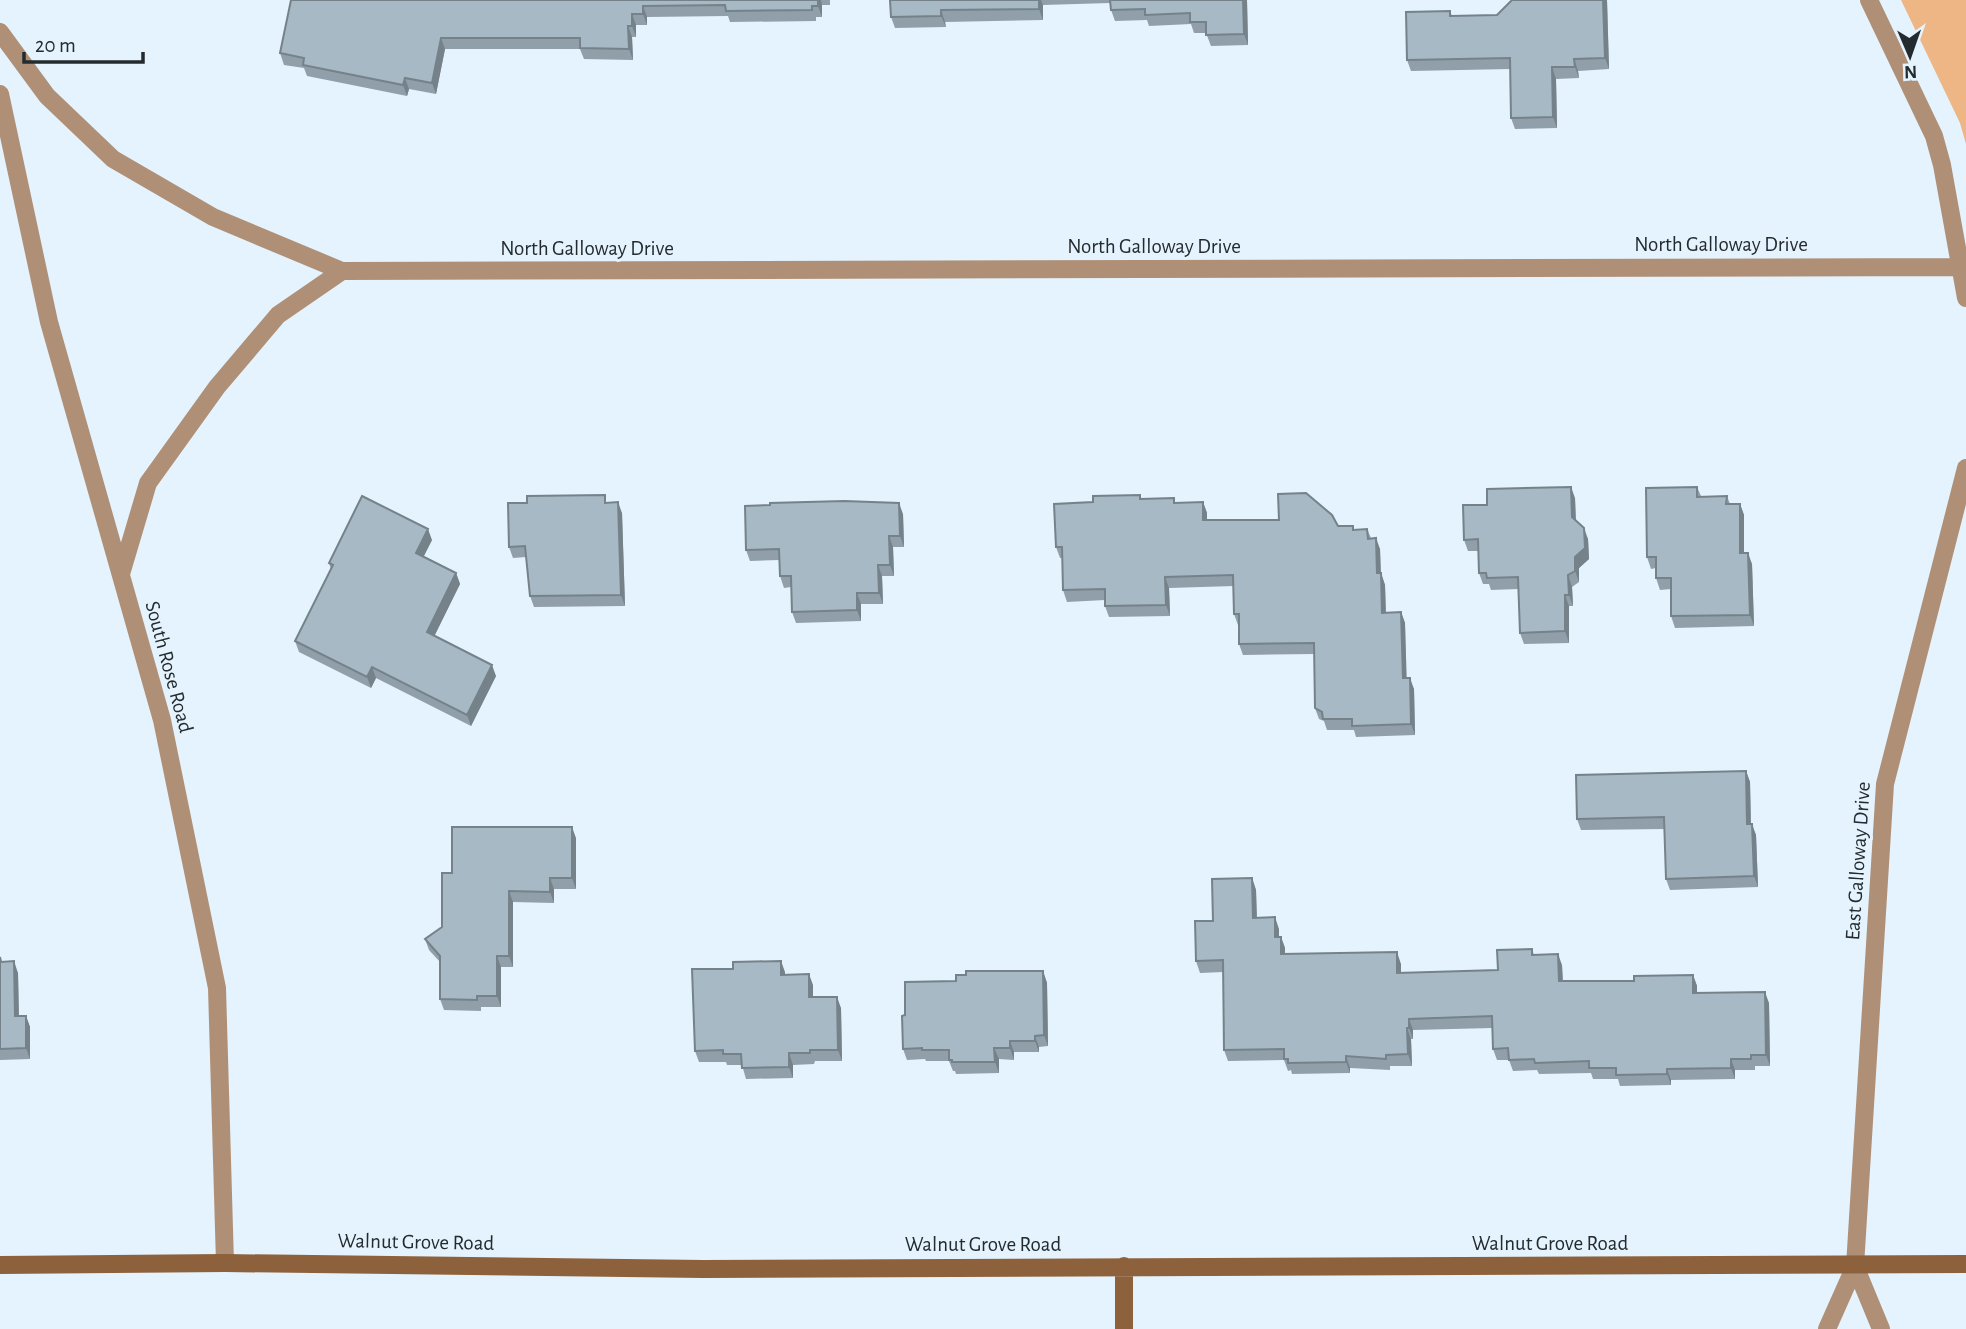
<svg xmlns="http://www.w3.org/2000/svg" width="1966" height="1329" font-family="'Alegreya Sans',sans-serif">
<rect width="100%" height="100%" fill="#e4f3fd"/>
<!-- green -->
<path fill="#eeb585" d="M1901,0H1966V144L1960,123Z"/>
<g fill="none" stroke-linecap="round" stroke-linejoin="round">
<!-- street -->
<path stroke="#af9077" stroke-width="18" d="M1869,0L1934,136L1942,165L1966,298
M0,32L47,96L113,159L213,217L342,271L1966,267
M0,94L49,322L162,720L217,988L225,1263
M121,574L148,483L217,387L278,315L342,271
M1855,1266L1881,1329
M1827,1329L1855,1266L1885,784L1966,468"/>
<!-- secondary -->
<path stroke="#8d613b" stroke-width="18" d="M0,1265L225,1263L703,1269L1966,1264
M1124,1266V1329"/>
</g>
<!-- wall -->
<path fill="#909fa9" d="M291,0H830V5H822V17H816V21L730,22L728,16L647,17V25H636V37H632L633,60L584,59L580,49H445L436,94L409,89L407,96L307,76L304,68L284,65L280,53Z
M890,0H1247L1248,45L1211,46L1206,33H1194L1191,24L1149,26L1147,20L1115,21L1111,10L1110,3L1043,5V20L945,22L946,27L895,28L891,17Z
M1607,0L1609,69L1578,71L1579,78L1556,79L1557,128L1515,129L1511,118L1510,69L1411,71L1407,60L1450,11L1452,16L1497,15Z
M1697,487L1701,496H1727L1730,504H1740L1744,515V553L1752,564L1754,626L1675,628L1671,616V589L1660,590L1656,578V568L1651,569L1647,557Z
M1575,498L1576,521L1588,539L1589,559L1579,568V582L1572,587L1573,606H1569V643L1524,644L1520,633L1518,589L1491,590L1489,584H1483L1479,573L1478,551H1468L1464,540L1487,505Z
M1142,499L1176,503L1203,502L1207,513V520L1353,526L1354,530L1367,529L1371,538L1380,549L1381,573L1385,585L1386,612H1401L1405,623L1406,678L1414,689L1415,735L1356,737L1354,730H1327L1324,721L1319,719L1315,708L1314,654L1243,655L1239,644L1238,625L1234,614V586L1169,588L1170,616L1109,617L1105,606V600L1067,602L1063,590L1062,558H1060L1056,547L1093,502Z
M608,503L622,513L625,606L534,607L530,596L526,557L513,558L509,547Z
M903,514L904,547H893L894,576H882L883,604H861V621L796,623L792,612L791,587L784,588L780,576L779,560L750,561L746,550Z
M432,540L423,557L456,573L460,584L434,636L496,676L471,726L376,678L371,688L299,652L295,641L331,569L329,563Z
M1746,771L1750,782L1751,824L1756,835L1758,887L1670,890L1666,879L1665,829L1581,830L1577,819Z
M576,838V889H554V903L513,902V967H501V1007H481V1011L444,1010L440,999V962L429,950L425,939L442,927L452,873Z
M1252,878L1256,890L1257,918L1279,929V937H1281L1285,948V954L1401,964V973L1498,970L1532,949L1534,955L1562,965L1563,981H1634L1693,975L1697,986V993L1769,1003L1770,1066H1755V1070H1735V1079L1671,1080V1085L1620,1086L1618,1079H1593L1591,1073L1539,1074L1537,1070L1513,1071L1509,1060H1497L1493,1049L1492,1028L1413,1030V1039H1411L1412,1066H1390V1070L1350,1068V1073L1292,1074L1291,1070L1288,1071L1284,1060L1228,1061L1224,1050L1223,972L1200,973L1196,961L1213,921Z
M0,957L2,962L18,973L19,1016H26L30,1027V1059L0,1060Z
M781,961L785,975L813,985V997L841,1008L842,1061H815L814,1064L793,1065V1078L746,1079L742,1065H727L726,1062H699L695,1051L733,969Z
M1043,971L1047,983L1048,1046L1039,1047V1052H1014V1060L999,1059V1073L956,1074L955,1071H953L949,1061H926L925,1059L907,1060L903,1049L905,1015L956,981Z"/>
<!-- shaded-wall -->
<path fill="#75828a" d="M818,0H821L822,5V17L818,6Z
M1039,0H1041L1043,5V20L1039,9Z
M1243,0H1247L1248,45L1244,34Z
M1603,0H1607L1609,69L1605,58Z
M643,6L647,17V25L643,14Z
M941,10L945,22L946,27L941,16Z
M632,14L636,25V37L632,26Z
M628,26L632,37L633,60L629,49Z
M441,38L445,49L436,94L432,83Z
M1574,59L1578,71L1579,78L1575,67Z
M1552,67L1556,79L1557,128L1553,117Z
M405,78L409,89L407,96L403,85Z
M1571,487L1575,498L1576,529L1572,517Z
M618,502L622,513L625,606L621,595Z
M1203,502L1207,513V531L1203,520Z
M899,503L903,514L904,547L900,536Z
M1740,504L1744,515V564L1740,553Z
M1584,528L1588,539L1589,559L1579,568V582L1575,571V557Z
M428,529L432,540L420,564L416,553Z
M889,536L893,547L894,576L890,565Z
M1376,538L1380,549L1381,584V573L1385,585L1386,624L1382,613L1377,573Z
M1748,553L1752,564L1754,626L1750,615Z
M878,565L882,576L883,604L879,593Z
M456,573L460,584L431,643L427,632Z
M1568,575L1572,587L1573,606L1569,595Z
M1165,577L1169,588L1170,616L1166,605Z
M857,593L861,604V621L857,610Z
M1565,595L1569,606V643L1565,631Z
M1401,612L1405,623L1407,689L1403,678Z
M492,665L496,676L471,726L467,715Z
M372,667L376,678L371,688L367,677Z
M1410,678L1414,689L1415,735L1411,724Z
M1746,771L1750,782L1751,835L1747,824Z
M1752,824L1756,835L1758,887L1754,876Z
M572,827L576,838V889L572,878Z
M550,878L554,889V903L550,892Z
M1252,878L1256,890L1257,929L1253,918Z
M509,891L513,902V967L509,956Z
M1275,917L1279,929V949L1275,937Z
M1281,937L1285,948V965L1281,954Z
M1397,952L1401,964V984L1397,973Z
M1558,954L1562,965L1563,992L1559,981Z
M497,956L501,967V1007L497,996Z
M14,961L18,973L19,1027L15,1016Z
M781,961L785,972V986L781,975Z
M1043,971L1047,983L1048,1046L1044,1035Z
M809,974L813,985V1008L809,997Z
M1693,975L1697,986V1004L1693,993Z
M1765,992L1769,1003L1770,1066L1766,1055Z
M837,997L841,1008L842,1061L838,1050Z
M26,1016L30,1027V1059L26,1048Z
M1409,1019L1413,1030V1039L1409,1028Z
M1407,1028L1411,1039L1412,1066L1408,1054Z
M1035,1036L1039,1047V1052L1035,1041Z
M1010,1041L1014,1052V1060L1010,1048Z
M994,1048L999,1059V1073L995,1062Z
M789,1053L793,1065V1078L789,1067Z
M1346,1056L1350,1068V1073L1346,1062Z
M1731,1059L1735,1070V1079L1731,1068Z
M1667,1069L1671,1080V1085L1667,1074Z"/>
<!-- building -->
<path fill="#a7b9c5" stroke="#75828a" stroke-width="2" d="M291,0H818V6H812V10L726,11L725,5L643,6V14H632V26H628L629,49L580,48V38H441L432,83L405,78L403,85L303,65L304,58L280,53Z
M890,0H1039V9L941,10V16L891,17Z
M1110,0H1243L1244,34L1206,35V22H1190V13L1145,15V9L1111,10Z
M1512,0H1603L1605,58L1574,59L1575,67H1552L1553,117L1511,118L1510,58L1407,60L1406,12L1450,11V16L1497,15Z
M1571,487L1572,517L1584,528L1585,548L1575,557V571L1568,575L1569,595H1565V631L1520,633L1518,577L1487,578L1486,573H1479L1478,539L1464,540L1463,505H1487V489Z
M1697,487V497L1727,496L1726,504H1740V553H1748L1750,615L1671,616V578H1656V557H1647L1646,488Z
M1306,493L1332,515L1338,526H1353V530L1367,529L1368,539L1376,538L1377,573H1381L1382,613L1401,612L1403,678H1410L1411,724L1352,726V719H1323L1322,712L1315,708L1314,643L1239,644V614H1234L1233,575L1165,577L1166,605L1105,606V589L1063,590L1062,547H1056L1054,504L1093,502V496L1140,495V499L1174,498V503L1203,502V520H1279L1278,494Z
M605,495V503L618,502L621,595L530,596L525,546L509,547L508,503H527V496Z
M362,496L428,529L416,553L456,573L427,632L492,665L467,715L372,667L367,677L295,641L333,565L329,563Z
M844,501L899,503L900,536H889L890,565H878L879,593H857V610L792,612L791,576H780L779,549L746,550L745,506L770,505V503Z
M1746,771L1747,824H1752L1754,876L1666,879L1664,817L1577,819L1576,775Z
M452,827H572V878H550V892L509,891V956H497V996H477V1000L440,999V956L425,939L442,927V873H452Z
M1252,878L1253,918L1275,917V937H1281V954L1397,952V973L1498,970L1497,950L1532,949V955L1558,954L1559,981H1634V976L1693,975V993L1765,992L1766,1055H1751V1059H1731V1068L1667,1069V1074L1616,1075V1068H1589V1061L1535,1063L1534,1059L1509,1060L1508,1048L1493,1049L1492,1016L1409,1019V1028H1407L1408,1054L1386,1055V1059L1346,1056V1062L1288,1063V1059H1284V1049L1224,1050L1223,960L1196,961L1195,921H1213L1212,879Z
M0,957L1,962L14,961L15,1016H26V1048L0,1049Z
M781,961V975L809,974V997H837L838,1050H810V1053H789V1067L742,1068L741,1054H723V1050L695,1051L692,969H733V962Z
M966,971H1043L1044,1035L1035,1036V1041H1010V1048H994L995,1062H952V1060H949V1050H922V1048L903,1049L902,1016L905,1015V982L956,981V975H966Z"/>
<g text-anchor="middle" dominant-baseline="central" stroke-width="6" stroke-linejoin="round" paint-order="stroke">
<!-- street labels -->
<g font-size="21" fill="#242b2f" stroke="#e4f3fd">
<text x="1721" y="244">North Galloway Drive</text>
<text x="1154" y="246">North Galloway Drive</text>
<text x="587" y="248">North Galloway Drive</text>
<text transform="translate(169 667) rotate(75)">South Rose Road</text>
<text transform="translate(1858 861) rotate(-86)">East Galloway Drive</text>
<text transform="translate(416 1242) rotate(1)">Walnut Grove Road</text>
<text x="1550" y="1243">Walnut Grove Road</text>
<text x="983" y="1244">Walnut Grove Road</text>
</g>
</g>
<!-- north arrow -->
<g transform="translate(1910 56) rotate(178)" stroke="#e4f3fd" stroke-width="5" paint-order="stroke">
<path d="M0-5L12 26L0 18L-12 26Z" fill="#242b2f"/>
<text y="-10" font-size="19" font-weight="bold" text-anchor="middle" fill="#242b2f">N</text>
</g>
<!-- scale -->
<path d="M24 52v10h119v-10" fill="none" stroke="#242b2f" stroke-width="3.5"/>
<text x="35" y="52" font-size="21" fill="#242b2f" stroke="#e4f3fd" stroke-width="5" paint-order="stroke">20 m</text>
</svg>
